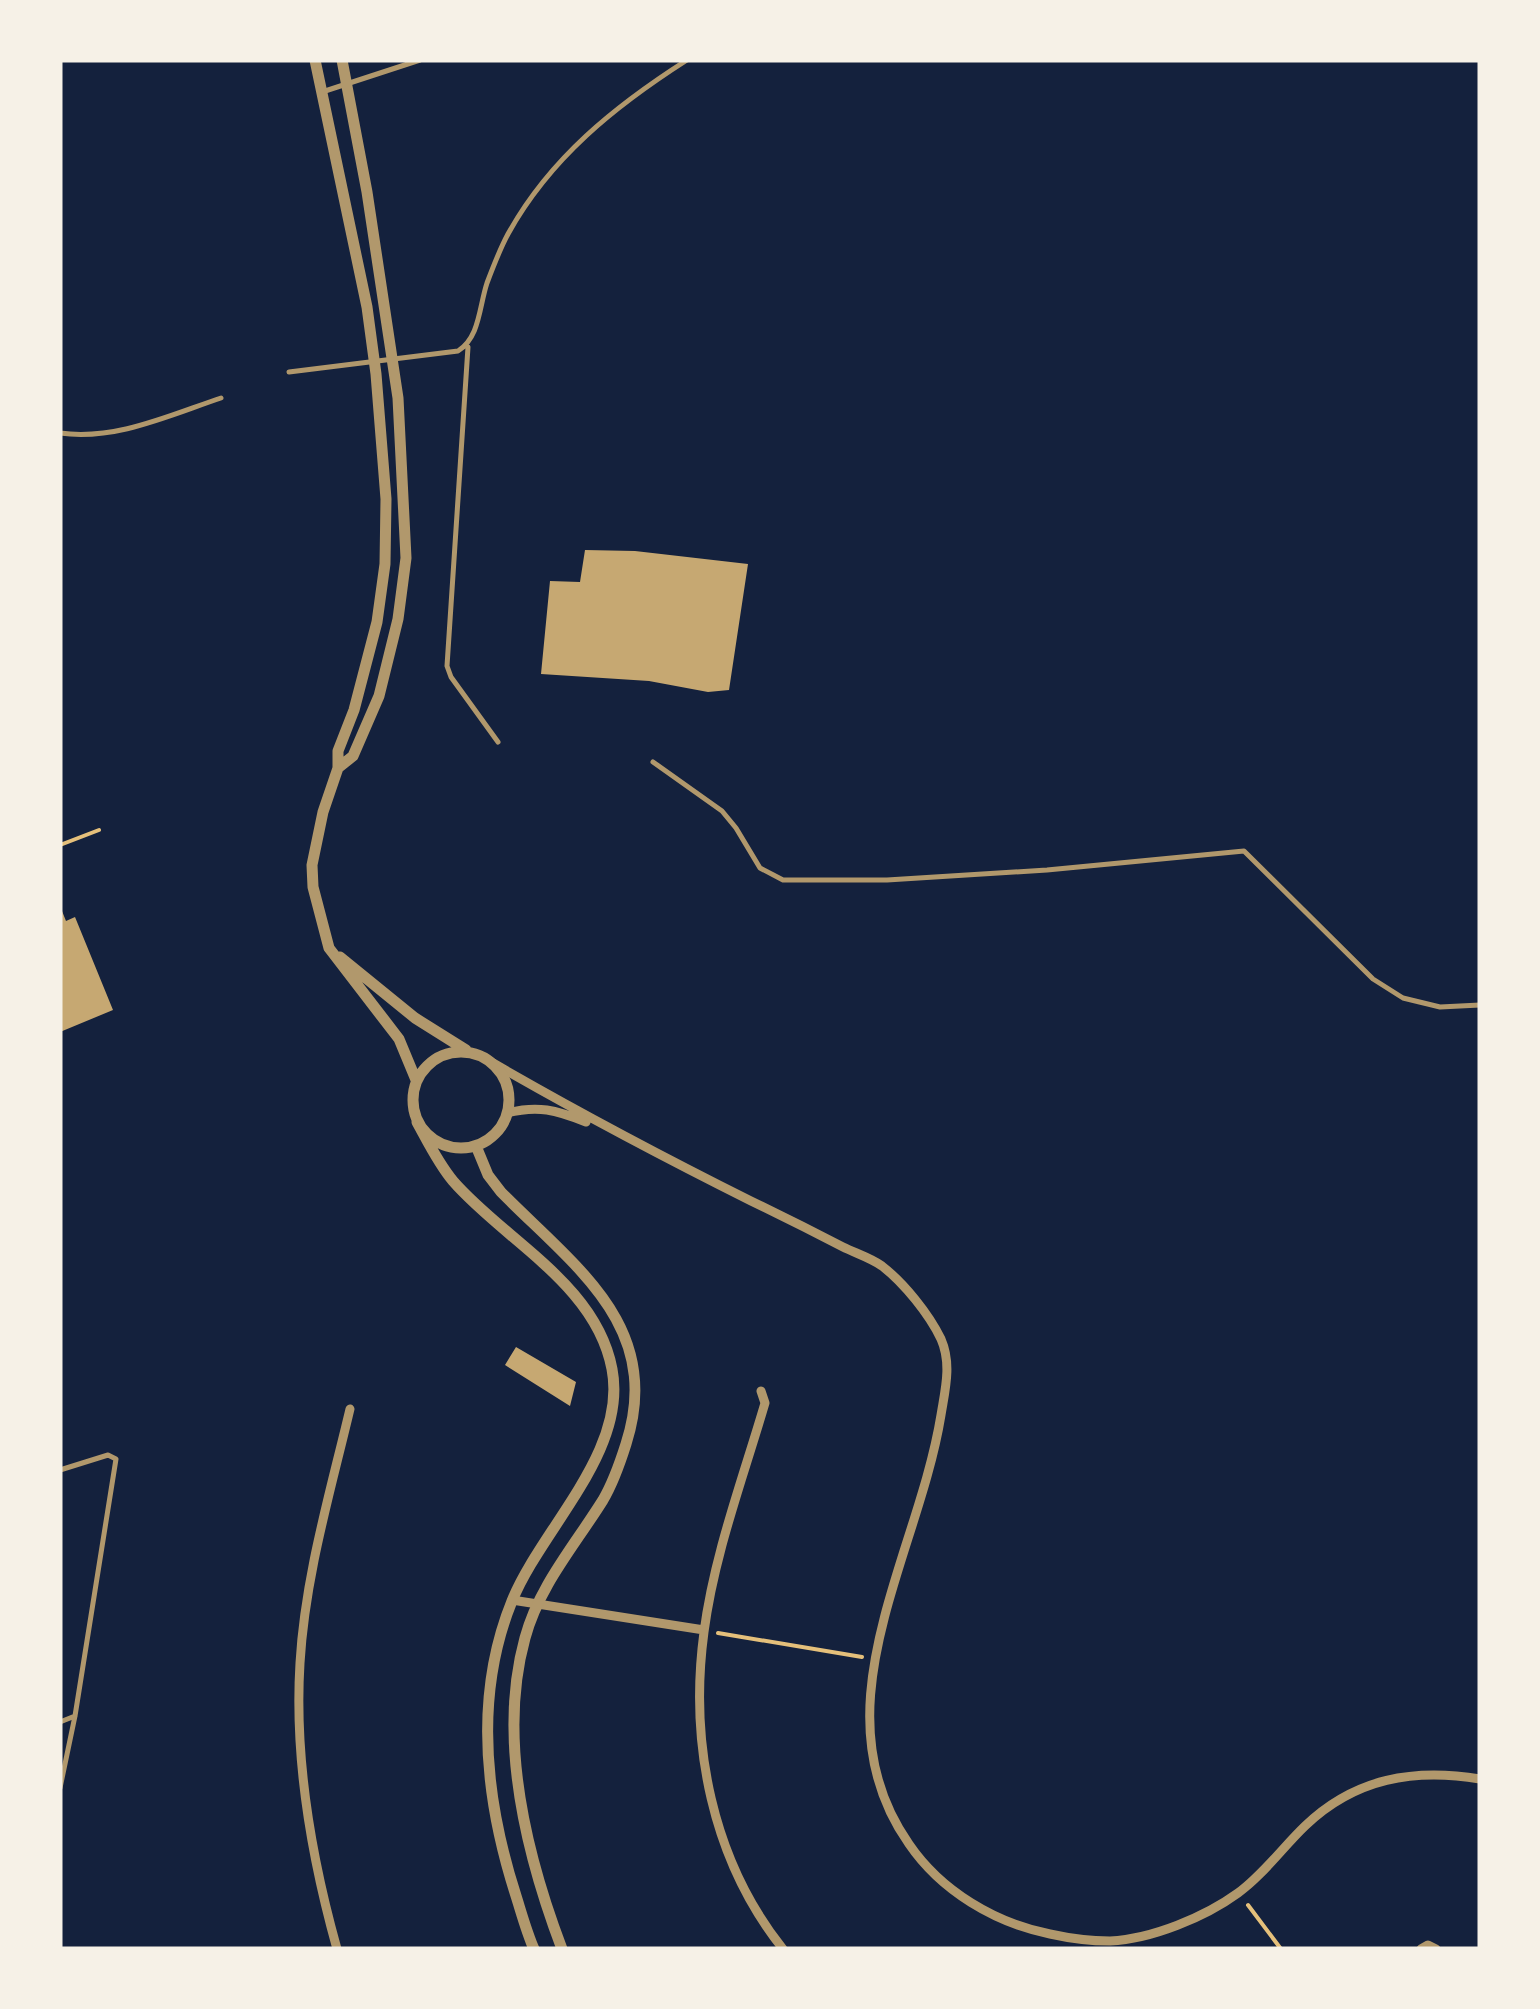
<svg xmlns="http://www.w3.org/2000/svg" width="1540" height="2009" font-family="'Public Sans',sans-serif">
<rect width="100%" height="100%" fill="#14213d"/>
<!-- building -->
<path fill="#c6a872" d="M585,550L635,551L748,564L729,690L708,692L649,681L541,674L550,581L580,582Z
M60,906L66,921L75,917L113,1010L60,1032Z
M516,1347L576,1382L570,1406L505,1365Z"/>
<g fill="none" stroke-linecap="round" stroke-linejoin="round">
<!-- path -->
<path stroke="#e5c07b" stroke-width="4" d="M60,845L99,830
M718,1633L862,1657
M1248,1905L1281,1949"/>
<!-- service -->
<path stroke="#b1986c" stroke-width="5" d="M322,92L420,60
M468,347L447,666L451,677L498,742
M289,372L458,351C480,337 479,307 487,283C493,267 500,249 508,234C550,158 615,106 687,60
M60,433C115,441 170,415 221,398
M653,762L722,811L736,828L760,868L783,880H887L1047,870L1244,851L1373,979L1403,998L1440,1007L1480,1005
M60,1470L108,1455L116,1459L75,1716L60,1788
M60,1722L75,1716"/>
<!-- minor -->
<path stroke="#b1986c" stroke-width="9" d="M493,1063C578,1112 663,1157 751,1201C782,1216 812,1231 843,1247C855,1253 871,1258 882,1266C904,1283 929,1314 941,1339C952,1364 945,1390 941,1415C918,1557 814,1709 909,1844C941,1891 995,1923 1050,1934C1068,1938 1092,1941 1110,1941C1152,1939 1205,1917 1238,1893C1263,1875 1283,1847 1305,1826C1355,1778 1414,1768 1480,1779
M507,1113C538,1105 556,1110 586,1122
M761,1391L765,1403C743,1478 714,1555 704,1632C689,1743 712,1860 783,1949
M512,1600L704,1630
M337,1949C311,1856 294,1760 300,1663C305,1577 330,1493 350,1409
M1421,1949L1428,1945L1436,1949"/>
<!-- tertiary -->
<path stroke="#b1986c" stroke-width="11" d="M315,60L367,307L376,374L386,499L385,564L377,622L354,710L338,751V768L323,812L312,865L313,887L329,948L399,1039L416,1080
M338,768L353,756L379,696L398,619L406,558L398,398L367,192L342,60
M340,957L415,1018L466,1050
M413 1100a48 48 0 1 1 96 0a48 48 0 1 1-96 0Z
M417,1122C428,1142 438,1163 453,1181C504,1240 596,1284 612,1369C628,1452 541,1529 512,1601C473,1697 486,1804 517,1899C522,1915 527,1933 534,1949
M476,1146L488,1175L501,1192C575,1267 664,1326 626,1444C620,1463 613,1483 603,1500C575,1545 539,1586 525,1638C497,1739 526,1854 562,1949"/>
</g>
<!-- border -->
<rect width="1540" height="2009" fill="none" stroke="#f6f1e7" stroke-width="125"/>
</svg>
